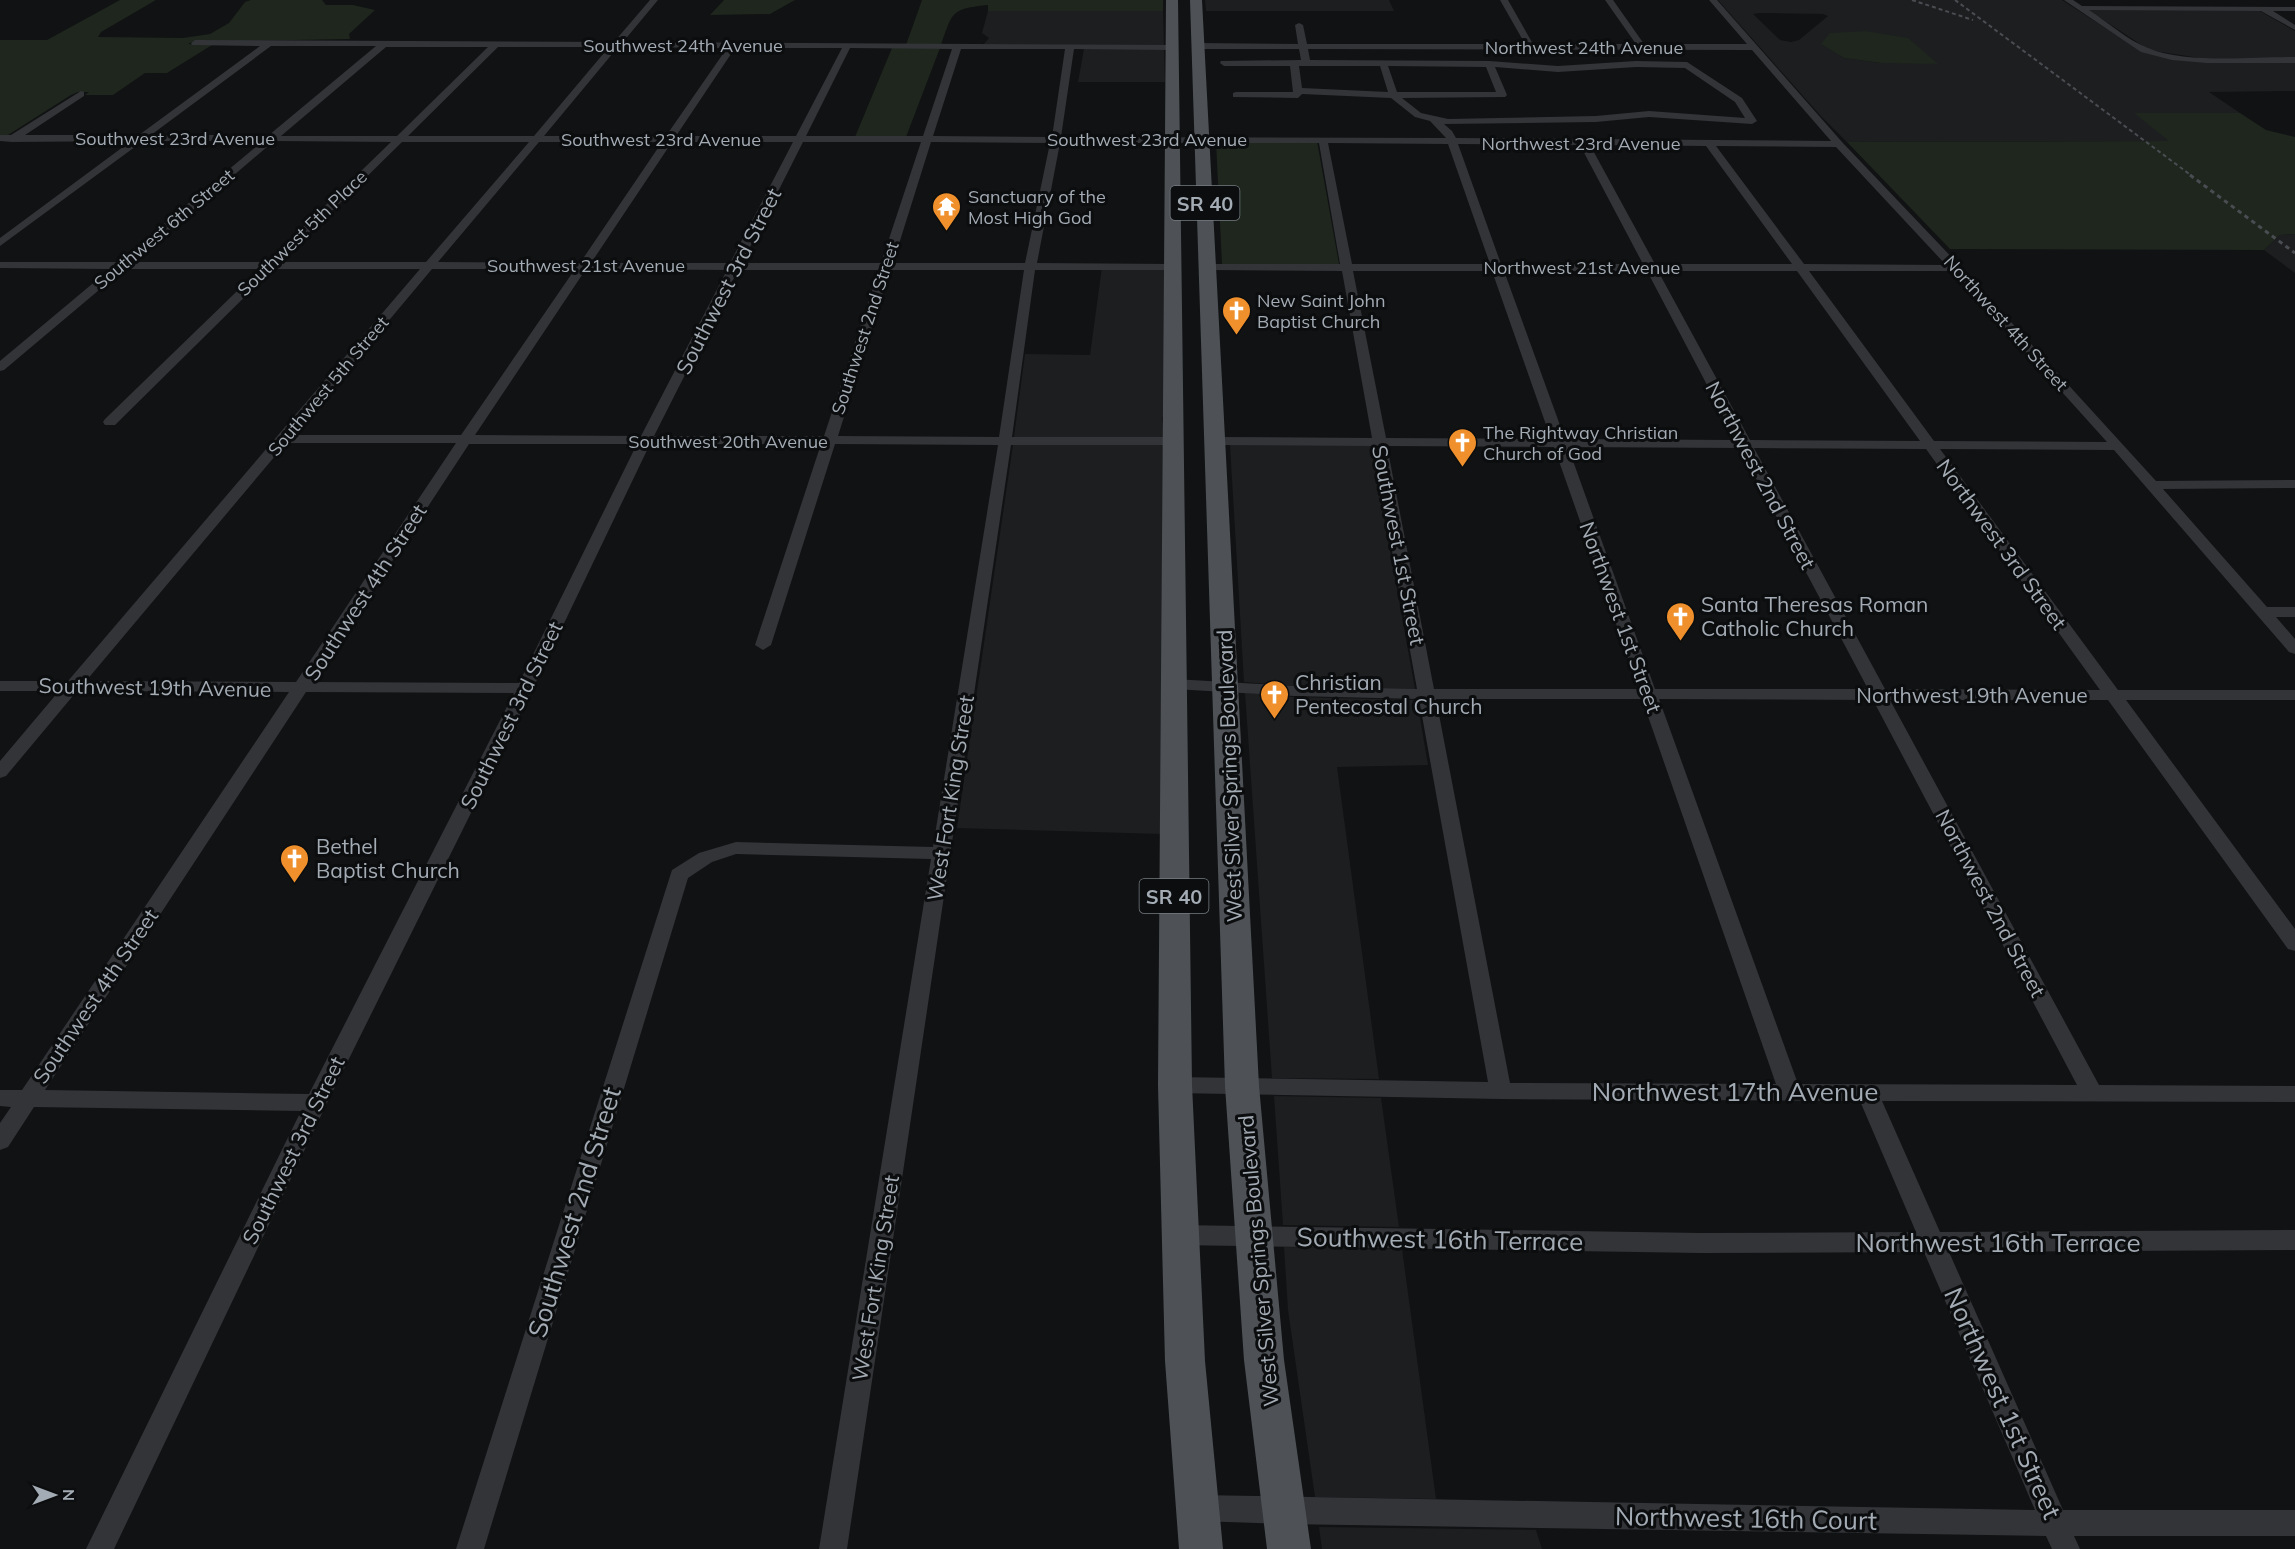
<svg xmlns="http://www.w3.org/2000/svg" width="2295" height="1549" font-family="Mulish,sans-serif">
<rect width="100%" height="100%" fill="#111213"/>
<!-- built -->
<path fill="#1d1e20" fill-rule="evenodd" d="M1205,0H1389L1394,11H1206Z
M1718,0H2062L2141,51L2166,57L2295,62V91L2209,92L2240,113H2135L2170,141L1847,142L1820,115ZM1760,13L1823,14L1828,16L1799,40L1791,42L1780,40L1753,14ZM1822,44L1937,63H1881L1844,58Z
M2087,9L2258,10L2295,31V59H2206L2149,50Z
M988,11H1163L1164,46L983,45L989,38L982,33Z
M1084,49H1164L1165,82H1078Z
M2295,234V273L2264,250L2280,235Z
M1102,267L1165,269L1164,416L1162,417L1164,437H1014L1025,354L1090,355Z
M1163,444L1162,834L957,828L1013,445Z
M1230,445H1371L1415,689L1294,686L1244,682Z
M1245,693L1293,697L1417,700L1428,765L1337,767L1379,1079L1272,1078Z
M1274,1096L1381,1098L1399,1227L1283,1225Z
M1284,1247L1402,1249L1436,1499L1315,1497L1288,1310Z
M1319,1527L1536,1530L1542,1549H1322Z"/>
<!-- green -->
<path fill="#1e261e" d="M120,0H156L101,32L98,37L183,38L210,34L229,23L245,2L251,0H322L326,5H353L375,10L349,34L350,39L192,42L188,44L212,45L167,73H145L113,95H85L89,92H78L71,95L0,140V40H47Z
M724,0H795L770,14L710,15Z
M922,0H1163V11H988V5C950,9 953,12 941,45H906Z
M1866,31L1908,38L1938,64L1881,63L1844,58L1821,44L1830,33Z
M892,48H940L906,137H855Z
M2134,113H2240L2266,130L2295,137V234L2280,235L2264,250L1950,249L1847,142L2169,141Z
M1317,141L1339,264H1222L1216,142Z"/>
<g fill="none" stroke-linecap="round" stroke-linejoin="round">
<!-- minor -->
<path fill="#323438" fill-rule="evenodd" d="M650,0H658L623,42L1175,45V49L1172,50L1074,49L1061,137L1446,138L1430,121L1415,117L1391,98L1302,94L1298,98L1233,97V93L1236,92H1293L1290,66H1224L1220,63L1221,61L1301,60L1299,49H1198L1194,46L1198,43L1298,44L1295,25L1299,23L1303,25L1307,44H1525L1500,0H1508L1533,44H1636L1605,0H1613L1644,44H1747L1709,0H1717L1842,142L1960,266L2156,481L2295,480V488L2163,489L2267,607H2295V617H2276L2295,639V654L2289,652L2114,450L1940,449L2118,690H2295V700H2126L2295,929V951L2288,949L2108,700H1890L2099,1085L2295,1086V1102L1882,1101L1940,1232L2295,1230V1250L1949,1252L2063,1510H2295V1536H2074L2080,1549H2052L2046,1536L1284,1524L1198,1521L1188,1517L1184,1508L1188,1499L1198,1495L2035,1510L1924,1252L1701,1253L1179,1245L1171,1242L1167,1235L1171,1228L1179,1225L1701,1233L1916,1232L1860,1101L1501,1099L1175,1093L1167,1091L1164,1085L1167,1079L1175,1077L1488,1082L1419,699L1294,696L1174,689L1166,684L1174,679L1294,686L1417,689L1373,446L1214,445L1207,441L1214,437L1372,438L1342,271L1207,270L1201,267L1207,264H1340L1319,143H1060L1037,263L1172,264L1178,267L1172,270H1035L1012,437H1173L1180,441L1173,445H1011L847,1549H819L931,859L736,854L712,862L688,878L484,1549H456L672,870L699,853L736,842L933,847L998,445L835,444L771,645L763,650L755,645L821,444H650L533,688L327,1103L114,1549H86L301,1111L34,1107L8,1147L0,1150V1123L11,1107L0,1106V1090H22L289,692L77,691L6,776L0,778V761L59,691H0V681H68L420,269H273L115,425H105L103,422L105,419L260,269H124L4,370L0,371V361L110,269L0,268V262H118L263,141H143L0,246V238L131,141L12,142L0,141V135H11L81,91L84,92V96L25,135H139L260,46L192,45L191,43L195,40L614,42ZM271,46H376L269,135H151ZM386,47H488L397,136H281ZM498,47H609L534,136H408ZM618,47L727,48L666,136H544ZM735,48H842L796,136H676ZM850,48L952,49L923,136H806ZM961,49H1065L1052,137L933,136ZM1308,49L1752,50L1831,141L1456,138L1452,131L1444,124L1596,122L1649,117L1752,124L1757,121L1742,98L1687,62L1636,61L1558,66L1489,61L1310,60ZM1299,66H1380L1388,92L1302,88ZM1388,66L1486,67L1496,92H1397ZM1495,67L1558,72L1636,67L1685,68L1735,102L1745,118L1649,111L1596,116L1448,119L1421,113L1402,98L1505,97L1507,95ZM274,141L391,142L267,262H132ZM402,142H529L426,262H280ZM539,142H662L580,263L438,262ZM672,142H793L730,263H591ZM803,142H921L881,263H742ZM931,142L1050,143L1025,263H893ZM1328,143L1448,144L1490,264H1352ZM1458,144L1580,145L1643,264H1501ZM1590,145L1706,146L1792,264H1655ZM1716,146L1836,147L1946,265L1804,264ZM432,269H575L461,435H293ZM586,269L727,270L641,436L475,435ZM738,270H879L824,436H654ZM890,270H1024L999,437L838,436ZM1353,271H1492L1551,439L1386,438ZM1504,271H1647L1736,440L1565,439ZM1658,271H1797L1920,441L1750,440ZM1809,271H1953L2107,442L1934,441ZM286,443H456L296,682L86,681ZM469,444H637L519,683L313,682ZM1387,446L1554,447L1639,689H1434ZM1568,447L1740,448L1868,689H1655ZM1754,448L1926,449L2100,690L1885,689ZM306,692L514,693L309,1094L45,1090ZM1436,699H1642L1776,1084L1510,1083ZM1659,699L1873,700L2077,1085L1798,1084Z
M2064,0H2073L2082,6L2295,7V11H2273L2295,25V30L2261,11L2089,10C2108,22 2127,40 2148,48C2185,64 2253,57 2295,57V63H2207L2172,60L2141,52Z"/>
<!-- primary -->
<path fill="#4e5257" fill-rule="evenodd" d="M1166,0H1178L1192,1085L1205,1361L1223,1549H1179L1165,1361L1158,1085Z
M1190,0H1202L1259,1086L1284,1360L1311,1549H1267L1244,1360L1225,1086Z"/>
<!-- rail-far1 -->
<path stroke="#494c51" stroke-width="2" stroke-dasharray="4 3" stroke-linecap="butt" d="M1912,0L1973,20
M1955,0L2192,176"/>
<!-- rail -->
<path stroke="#494c51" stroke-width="3" stroke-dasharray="4.5 4" stroke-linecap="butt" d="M2190,175L2295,253"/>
</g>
<!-- icons -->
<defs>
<symbol id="temple-pin" viewBox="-11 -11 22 30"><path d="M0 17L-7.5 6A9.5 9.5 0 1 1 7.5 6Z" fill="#f0902c" stroke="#0c0d0e"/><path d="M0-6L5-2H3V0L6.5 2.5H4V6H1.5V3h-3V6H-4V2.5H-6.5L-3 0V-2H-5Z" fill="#fff"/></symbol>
<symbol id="church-pin" viewBox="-11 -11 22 30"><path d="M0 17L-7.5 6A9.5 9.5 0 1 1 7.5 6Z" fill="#f0902c" stroke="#0c0d0e"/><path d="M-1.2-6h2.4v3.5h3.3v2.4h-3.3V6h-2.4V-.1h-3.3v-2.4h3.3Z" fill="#fff"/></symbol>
</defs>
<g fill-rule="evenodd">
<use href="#temple-pin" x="930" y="190" width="33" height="45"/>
<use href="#church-pin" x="1220" y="294" width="33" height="45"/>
<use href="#church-pin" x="1446" y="426" width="33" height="45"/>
<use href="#church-pin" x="1664" y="600" width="33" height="45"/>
<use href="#church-pin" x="1258" y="678" width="33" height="45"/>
<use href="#church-pin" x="278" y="842" width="33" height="45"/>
</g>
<g text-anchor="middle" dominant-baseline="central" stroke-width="6" stroke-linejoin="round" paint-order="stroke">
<!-- far-street labels -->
<g font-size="18" fill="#a3abb4" stroke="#0c0d0e">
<text x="683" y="45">Southwest 24th Avenue</text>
<text x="1584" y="47">Northwest 24th Avenue</text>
<text x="175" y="138">Southwest 23rd Avenue</text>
<text x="661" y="139">Southwest 23rd Avenue</text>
<text x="1147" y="139">Southwest 23rd Avenue</text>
<text x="1581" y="143">Northwest 23rd Avenue</text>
<text transform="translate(164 229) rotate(-40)">Southwest 6th Street</text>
<text transform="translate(302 233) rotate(-44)">Southwest 5th Place</text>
<text x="586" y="265">Southwest 21st Avenue</text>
<text x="1582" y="267">Northwest 21st Avenue</text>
<text transform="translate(2006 323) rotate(48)">Northwest 4th Street</text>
<text transform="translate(865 328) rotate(-72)">Southwest 2nd Street</text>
<text transform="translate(328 386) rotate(-50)">Southwest 5th Street</text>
<text x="728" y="441">Southwest 20th Avenue</text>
</g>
<!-- far-poi labels -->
<g font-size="18" fill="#a3abb4" stroke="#0c0d0e" text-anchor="start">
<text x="968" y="196">Sanctuary of the<tspan x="968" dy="21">Most High God</tspan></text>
<text x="1257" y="300">New Saint John<tspan x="1257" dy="21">Baptist Church</tspan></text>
<text x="1483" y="432">The Rightway Christian<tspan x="1483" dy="21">Church of God</tspan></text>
</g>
<!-- shield labels -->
<g fill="#0c0d0e" stroke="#767c82" stroke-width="1.5">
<rect x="1170.5" y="186" width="69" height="34" rx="4.5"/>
<rect x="1139.5" y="879" width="69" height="34" rx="4.5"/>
</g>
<g font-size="20" font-weight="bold" fill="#a3abb4">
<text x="1205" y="203">SR 40</text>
<text x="1174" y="896">SR 40</text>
</g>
<!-- street labels -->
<g font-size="21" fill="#a3abb4" stroke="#0c0d0e">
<text transform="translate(728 281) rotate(-63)">Southwest 3rd Street</text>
<text transform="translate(1761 475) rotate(62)">Northwest 2nd Street</text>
<text transform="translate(2002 544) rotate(54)">Northwest 3rd Street</text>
<text transform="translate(1399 545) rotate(79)">Southwest 1st Street</text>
<text transform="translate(365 592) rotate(-57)">Southwest 4th Street</text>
<text transform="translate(1621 617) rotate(70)">Northwest 1st Street</text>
<text transform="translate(155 687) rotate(1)">Southwest 19th Avenue</text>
<text x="1972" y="695">Northwest 19th Avenue</text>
<text transform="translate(511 715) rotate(-64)">Southwest 3rd Street</text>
<text transform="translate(1229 776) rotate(-92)">West Silver Springs Boulevard</text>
<text transform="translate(950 798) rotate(-81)">West Fort King Street</text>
<text transform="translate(1991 903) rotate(62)">Northwest 2nd Street</text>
<text transform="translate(95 996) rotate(-56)">Southwest 4th Street</text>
<text transform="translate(293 1150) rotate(-64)">Southwest 3rd Street</text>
<text transform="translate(1258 1261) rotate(-95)">West Silver Springs Boulevard</text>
<text transform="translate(875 1278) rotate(-81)">West Fort King Street</text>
</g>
<!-- poi labels -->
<g font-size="21" fill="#a3abb4" stroke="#0c0d0e" text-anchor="start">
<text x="1701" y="604">Santa Theresas Roman<tspan x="1701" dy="24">Catholic Church</tspan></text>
<text x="1295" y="682">Christian<tspan x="1295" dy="24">Pentecostal Church</tspan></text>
<text x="316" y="846">Bethel<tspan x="316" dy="24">Baptist Church</tspan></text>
</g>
<!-- near-street labels -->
<g font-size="26" fill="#a3abb4" stroke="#0c0d0e">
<text x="1735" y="1091">Northwest 17th Avenue</text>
<text transform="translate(574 1212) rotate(-73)">Southwest 2nd Street</text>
<text transform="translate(1440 1239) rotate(1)">Southwest 16th Terrace</text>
<text x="1998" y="1242">Northwest 16th Terrace</text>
<text transform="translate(2003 1403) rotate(66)">Northwest 1st Street</text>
<text transform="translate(1746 1518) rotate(1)">Northwest 16th Court</text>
</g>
</g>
<!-- north arrow -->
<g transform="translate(54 1495) rotate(90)" stroke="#0c0d0e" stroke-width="4.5" paint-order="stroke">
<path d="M0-4.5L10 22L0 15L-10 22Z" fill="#a3abb4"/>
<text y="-9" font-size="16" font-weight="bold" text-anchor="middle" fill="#a3abb4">N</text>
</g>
</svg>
